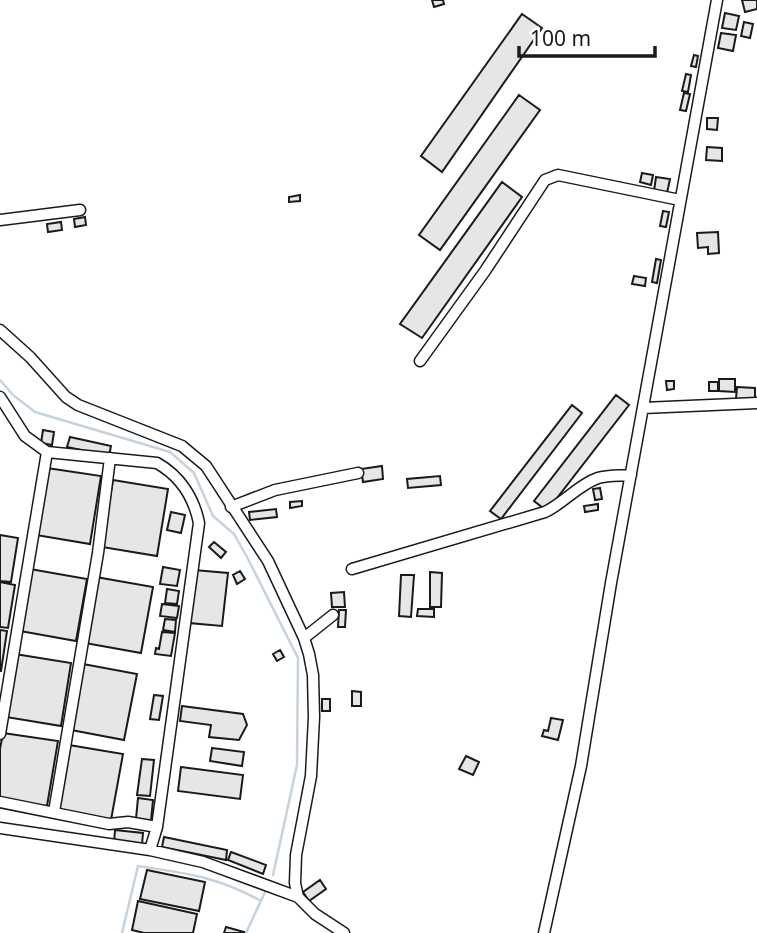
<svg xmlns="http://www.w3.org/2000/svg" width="757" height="933" font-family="'Noto Sans',sans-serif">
<rect width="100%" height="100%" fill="#fff"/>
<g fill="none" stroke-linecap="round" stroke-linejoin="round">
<!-- stream -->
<path stroke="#c6d2dc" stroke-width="2.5" d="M0,380L13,395L35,412L170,452L194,473L213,516L234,534L247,557L298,658L297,765L273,875
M122,933L138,866C185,873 219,877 261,901
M246,933L265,892"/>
</g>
<!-- building -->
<path fill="#e6e6e6" stroke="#1a1a1a" stroke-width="2" d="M432,0H443L444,4L434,7Z
M742,0H757V9L745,12Z
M725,13L739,16L736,30L722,28Z
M522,14L542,28L442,172L421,156Z
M744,22L753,24L750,38L741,36Z
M721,33L736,35L733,51L718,48Z
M694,55L698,56L696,67L691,66Z
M686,74L691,75L688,92L682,91Z
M684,93L690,94L686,111L680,110Z
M519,95L540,110L440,250L419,235Z
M707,118H718L717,130L707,129Z
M707,147L722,148V161L706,160Z
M642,173L653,175L651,185L640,182Z
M656,177L670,179L667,193L654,191Z
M502,182L522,197L422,338L400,324Z
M300,195V201L289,202V197Z
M663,211L669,212L666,227L660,226Z
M85,217L86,225L75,227L74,219Z
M61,222L62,230L48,232L47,224Z
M718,232L719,253L708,254V247L698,248L697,233Z
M656,259L661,260L657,283L652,282Z
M634,276L646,278L645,286L632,284Z
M719,379H735V392L719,391Z
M666,381H674V389L667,390Z
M709,382H718V391H709Z
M737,387L755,388V399H736Z
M616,395L629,405L547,511L534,501Z
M572,405L582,413L501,519L490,511Z
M43,430L54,432L52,445L41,443Z
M70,437L111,446L109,456L67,447Z
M382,466L383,479L363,482L361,469Z
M47,468L101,476L90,544L36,535Z
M440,476L441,485L408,488L407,479Z
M113,480L168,489L157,556L102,547Z
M600,488L602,499L595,500L593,489Z
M302,501V506L290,508V502Z
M598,504V510L585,512L584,506Z
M276,509L277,517L250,520L249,512Z
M171,512L185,515L181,533L167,530Z
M0,535L18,538L11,582L0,581Z
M214,542L226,552L221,558L209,547Z
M163,567L180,570L177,586L160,584Z
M30,569L87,579L76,641L20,631Z
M194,570L228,573L222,626L189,623Z
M240,571L245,579L237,584L233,575Z
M430,572L442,573L441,607H430Z
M401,575H414L411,617L399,616Z
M96,577L153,587L141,653L85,643Z
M0,582L15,585L8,628L0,627Z
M167,589L179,591L177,604L165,603Z
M344,592L345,607H332L331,593Z
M162,604L179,606L177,618L160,616Z
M418,609H434V617L417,616Z
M339,610H346L345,627H338Z
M165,619L176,620L175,632L163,630Z
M0,630L7,631L1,671H0Z
M162,632L175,633L171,656L155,654L156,648L159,649Z
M280,650L284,657L277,661L273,654Z
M15,654L71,663L61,726L6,717Z
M83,664L137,674L124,740L71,730Z
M352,691L361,692V706H352Z
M154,695L163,696L159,720L150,719Z
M322,699H330V711H322Z
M182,706L243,714L247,725L239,740L209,737L211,725L180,721Z
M551,718L563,720L558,740L542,736L544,730L548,731Z
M3,733L58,741L47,806L0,799V749Z
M69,745L123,754L111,820L58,811Z
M212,748L244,752L242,766L210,761Z
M466,756L479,762L473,775L459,769Z
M142,759L154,760L150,796L137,795Z
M181,767L243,775L240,799L178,791Z
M138,798L153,800L151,821L136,819Z
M115,830L143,833L142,845L114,843Z
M164,837L227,850L226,860L162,847Z
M231,852L266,865L263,874L228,860Z
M147,870L205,882L199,911L140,899Z
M320,880L326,889L309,901L303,892Z
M138,901L197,914L193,933H144L132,930Z
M226,927L244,932V933H224Z"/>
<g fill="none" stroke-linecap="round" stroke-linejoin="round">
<defs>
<path id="minor" d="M0,220L80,210
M0,330L30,357L66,397L78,405L182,446L206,466L268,561L304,638L309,654L313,675L314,717L311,776L296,855L295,883L298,897L315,914L344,933
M420,361L485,271L545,180L558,175L680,200
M0,397L25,436L47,452L157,463C180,476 194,498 199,523L157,827L150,850
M643,408L757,403
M231,507L275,490L358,473
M352,569L545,512C564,503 578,485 598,478C608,475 621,476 631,475
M304,638L333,615
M0,734L47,452
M0,802L109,824L128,822L157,827
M54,812L98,553L110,458
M0,828L150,850L203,862L298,897
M544,933L581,766L611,583L717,0"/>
</defs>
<!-- minor casing -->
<use href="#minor" stroke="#1a1a1a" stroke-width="13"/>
<!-- minor -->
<use href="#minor" stroke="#fff" stroke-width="10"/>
</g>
<!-- scale -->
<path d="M519 46v10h136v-10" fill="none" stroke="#1a1a1a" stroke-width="3.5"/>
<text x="530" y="46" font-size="21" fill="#1a1a1a" stroke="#ffffff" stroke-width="5" paint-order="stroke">100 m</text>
</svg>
